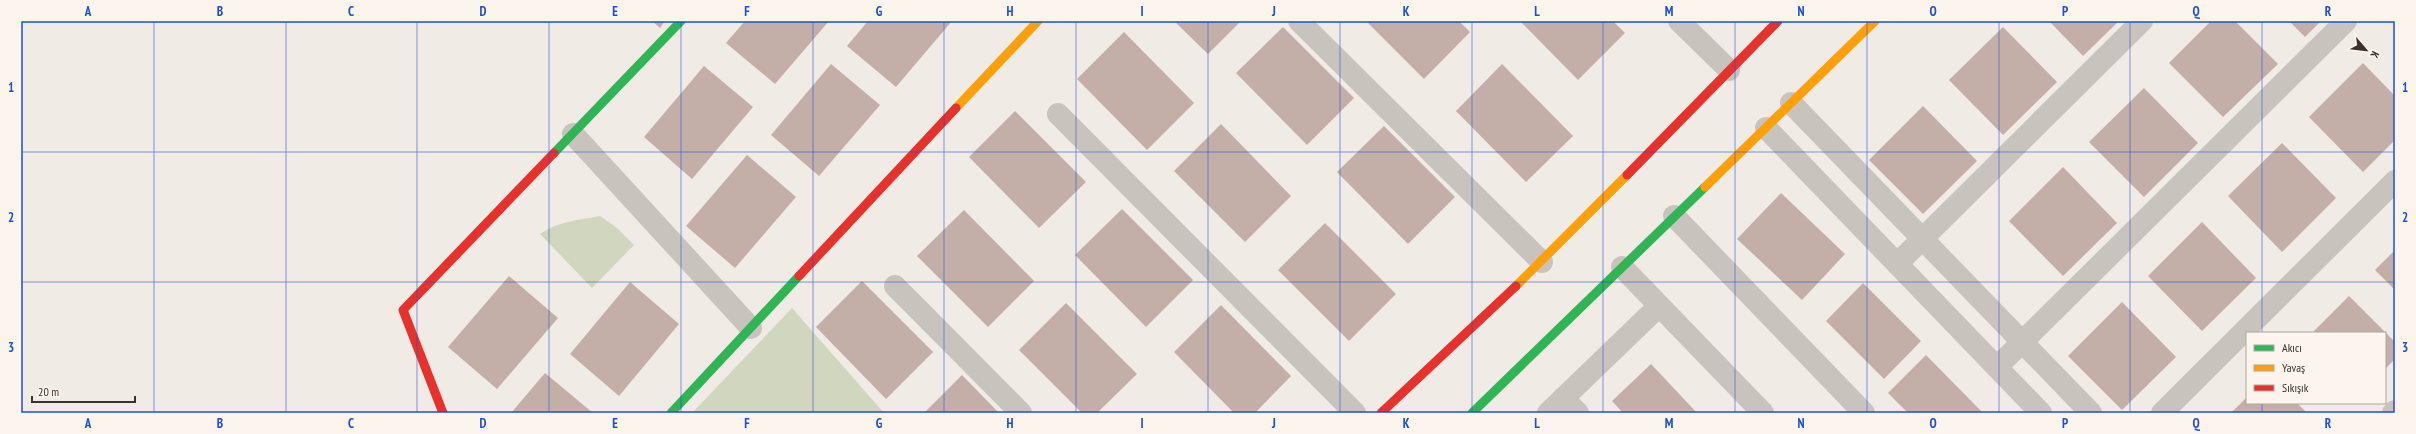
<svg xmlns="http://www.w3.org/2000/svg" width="2416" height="434" font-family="'PT Sans Narrow',sans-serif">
<rect width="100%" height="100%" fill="#f0ebe5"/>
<!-- green -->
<path fill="#d1d6bf" d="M600,216L616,227L634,245L592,288L540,234C558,221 579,220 600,216Z
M792,308L884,413H692Z"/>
<!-- building -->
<path fill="#c3afa7" d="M652,21H665L660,28Z
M745,21H829L775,84L726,43Z
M868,21H952L896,87L847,46Z
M1174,21H1241L1208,54Z
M1366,21H1459L1470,32L1424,79Z
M1520,21H1613L1625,33L1578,80Z
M2049,21H2119L2083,56Z
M2211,21H2235L2278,64L2223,117L2169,63Z
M2289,21H2321L2305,37Z
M1283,27L1354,98L1307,145L1236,73Z
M2003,27L2057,82L2003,135L1949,80Z
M1124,32L1194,103L1147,150L1077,79Z
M2363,63L2395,96V140L2363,172L2309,117Z
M831,64L880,105L819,176L771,135Z
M1502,64L1573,136L1526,182L1456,111Z
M704,66L753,107L692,179L644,137Z
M2144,88L2198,143L2144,197L2089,142Z
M1923,106L1977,161L1923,214L1869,160Z
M1015,111L1086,182L1039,228L969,157Z
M1221,124L1291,196L1245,242L1174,171Z
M1384,126L1455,197L1408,244L1337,172Z
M2282,143L2336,198L2282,252L2228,196Z
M747,155L796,197L735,268L686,226Z
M2063,167L2117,223L2063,276L2009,221Z
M1781,193L1845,254L1802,300L1737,239Z
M1122,209L1193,280L1146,327L1075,255Z
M964,210L1034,281L988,327L917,256Z
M2202,222L2256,278L2202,331L2148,276Z
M1325,223L1396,294L1349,341L1278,270Z
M2395,250V290L2375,270Z
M509,276L558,318L497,389L448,347Z
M862,281L933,352L886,399L816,327Z
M630,282L679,324L619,396L570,354Z
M1863,283L1921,341L1884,379L1826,321Z
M2349,296L2395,342V359L2385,369V333H2312Z
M2122,302L2176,357L2122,410L2068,356Z
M1066,303L1137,374L1097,413H1082L1019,350Z
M1221,305L1291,376L1255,413H1234L1174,352Z
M1926,355L1983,413H1908L1888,393Z
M1651,364L1697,413H1623L1612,401Z
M545,373L593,413H511Z
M962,375L999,413H924Z
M2247,397V403H2297L2307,413H2231Z"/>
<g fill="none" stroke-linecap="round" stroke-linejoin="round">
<!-- street -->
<path stroke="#c9c3be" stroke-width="22" d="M1299,21L1542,262
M1679,21L1729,70
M1791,103L2091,413
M1058,114L1355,413
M1766,128L2041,413
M573,134L751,328
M1674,216L1864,413
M1897,264L2142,21
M1622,267L1763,413
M895,286L1021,413
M1997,367L2346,21
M1563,398L1578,413
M1548,413L1659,306
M2162,413L2395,181
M2393,413L2395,411"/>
<!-- fast -->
<path stroke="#30b455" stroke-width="9" d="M554,153L681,21
M671,413L799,276
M1472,413L1705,187"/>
<!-- slow -->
<path stroke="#ff9f0a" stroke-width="9" d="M956,108L1038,21
M1705,187L1875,21
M1516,286L1627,175"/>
<!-- jam -->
<path stroke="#e5322d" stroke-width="9" d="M1627,175L1778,21
M799,276L956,108
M443,413L403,310L554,153
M1381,413L1516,286"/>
</g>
<!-- grid -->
<path fill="none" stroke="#1d4ed8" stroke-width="1" stroke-opacity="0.55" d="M154,21V413M286,21V413M417,21V413M549,21V413M681,21V413M813,21V413M944,21V413M1076,21V413M1208,21V413M1340,21V413M1472,21V413M1603,21V413M1735,21V413M1867,21V413M1999,21V413M2130,21V413M2262,21V333M21,152H2395M21,282H2395M2262,403V413"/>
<!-- border -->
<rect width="2416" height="434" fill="none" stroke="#fbf5ee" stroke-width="44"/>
<!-- legend -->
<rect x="2246" y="332" width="140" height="72" fill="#fbf5ee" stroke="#aea6a0"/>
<rect x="2254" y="345" width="20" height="6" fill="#30b455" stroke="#aea6a0"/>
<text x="2282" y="352" font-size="12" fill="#3b302b">Akıcı</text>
<rect x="2254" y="365" width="20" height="6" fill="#ff9f0a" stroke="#aea6a0"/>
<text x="2282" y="372" font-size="12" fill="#3b302b">Yavaş</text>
<rect x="2254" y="385" width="20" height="6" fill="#e5322d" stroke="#aea6a0"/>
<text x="2282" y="392" font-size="12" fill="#3b302b">Sıkışık</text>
<!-- north arrow -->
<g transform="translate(2366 50) rotate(118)" stroke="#fbf5ee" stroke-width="3" paint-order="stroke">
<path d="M0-3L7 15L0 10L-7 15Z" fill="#3b302b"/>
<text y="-6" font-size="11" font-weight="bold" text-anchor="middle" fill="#3b302b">K</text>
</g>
<!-- scale -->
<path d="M32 396v6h103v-6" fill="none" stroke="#3b302b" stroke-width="2"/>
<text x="38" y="396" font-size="12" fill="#3b302b" stroke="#fbf5ee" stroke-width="3" paint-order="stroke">20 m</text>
<rect x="22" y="22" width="2372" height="390" fill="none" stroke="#1d4ed8" stroke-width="1.5"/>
<g font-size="13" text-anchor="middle" font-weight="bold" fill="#1d4ed8">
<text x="88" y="16">A</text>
<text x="220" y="16">B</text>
<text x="351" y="16">C</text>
<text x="483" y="16">D</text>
<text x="615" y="16">E</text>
<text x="747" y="16">F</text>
<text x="879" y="16">G</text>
<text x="1010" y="16">H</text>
<text x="1142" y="16">I</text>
<text x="1274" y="16">J</text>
<text x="1406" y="16">K</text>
<text x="1537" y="16">L</text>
<text x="1669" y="16">M</text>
<text x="1801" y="16">N</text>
<text x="1933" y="16">O</text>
<text x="2065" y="16">P</text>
<text x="2196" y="16">Q</text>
<text x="2328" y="16">R</text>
<text x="11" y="92">1</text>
<text x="2405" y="92">1</text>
<text x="11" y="222">2</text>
<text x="2405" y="222">2</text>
<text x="11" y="352">3</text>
<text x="2405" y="352">3</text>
<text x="88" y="428">A</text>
<text x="220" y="428">B</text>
<text x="351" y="428">C</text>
<text x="483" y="428">D</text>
<text x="615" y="428">E</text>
<text x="747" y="428">F</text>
<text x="879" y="428">G</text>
<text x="1010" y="428">H</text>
<text x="1142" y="428">I</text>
<text x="1274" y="428">J</text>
<text x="1406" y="428">K</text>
<text x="1537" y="428">L</text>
<text x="1669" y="428">M</text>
<text x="1801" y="428">N</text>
<text x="1933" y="428">O</text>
<text x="2065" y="428">P</text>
<text x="2196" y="428">Q</text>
<text x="2328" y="428">R</text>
</g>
</svg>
